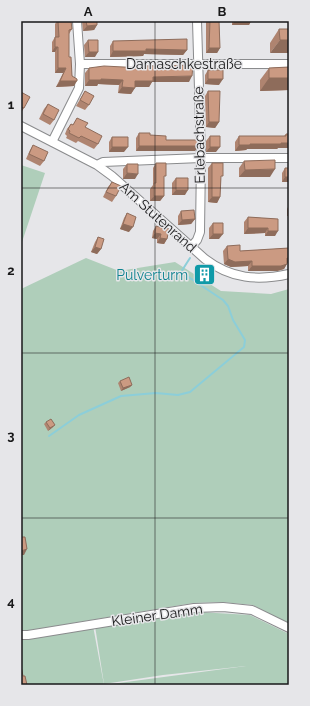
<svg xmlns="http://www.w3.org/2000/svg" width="310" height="706" font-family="Raleway,sans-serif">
<rect width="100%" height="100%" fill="#e6e6e9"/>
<!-- green -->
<path fill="#afceba" d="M21,165L45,173L21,245Z
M86,258L119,271L175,262L221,291L271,294L289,289V624L253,605L222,602L193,603L31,630H21V289Z
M199,612L250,615L289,634V662H280H289V685H21V638L93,626L104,685L246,666L163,675L104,684L95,626Z"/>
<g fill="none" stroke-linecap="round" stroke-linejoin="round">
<!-- stream -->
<path stroke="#8cced9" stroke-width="2" d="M49,436L79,415L121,396L156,393L178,395L190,392L244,347L245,340L233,320L228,306L223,300L181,272L190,258"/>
<defs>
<path id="minor" d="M80,64H289
M21,126L97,165L103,162L201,158H289
M52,142L79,88L80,64L77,21
M97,165L112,176L205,259C231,279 258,281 289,274
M191,247L197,240L200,232L201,158L197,21
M21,635H28L194,608L223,607L252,610L289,628"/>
</defs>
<!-- minor casing -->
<use href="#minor" stroke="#8a8b8d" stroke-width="10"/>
<!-- minor -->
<use href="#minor" stroke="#fff" stroke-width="8"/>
</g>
<!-- wall -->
<path fill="#af8470" d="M57,21H71L72,29L69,34V57L74,86L56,87L63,73H55V52H52V42L55,37V24Z
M82,21H97V25L94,30L83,31Z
M206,21H219L220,48L217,53H206Z
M232,21H251L249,25H232Z
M279,29H289L270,53V43Z
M88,40L95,57H85L84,45Z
M113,41L187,50L183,55L144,54L143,56L110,57V46Z
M143,66L189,82H152L149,87H135L131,94L118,93L119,85L98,84L97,86H85V73L89,68H142Z
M289,67V90L260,91V80L269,68Z
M208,70L219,85L205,84V75Z
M85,91L89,105L85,110L76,106Z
M208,91L219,122L215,128L206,127L205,96Z
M21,92L24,108L21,113Z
M48,104L54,120L50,125L39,119L44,109Z
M77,118L98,144L94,149L78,141L76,143L66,138L67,136L65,134L67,129L71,124L73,125Z
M139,133L150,135L166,140L195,151H136V138Z
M286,134H289L277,149H247L246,150L235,151V142L239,136H284Z
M210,136L216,152H206V141Z
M112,137L124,152H109V142Z
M33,145L44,161L40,166L26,159L30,150Z
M244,161L270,177H239V168Z
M156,163L164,179V196L160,201H150V189L153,185V168Z
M212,163L221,179L220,197L217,203L208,202V168Z
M127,164L135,179H123V169Z
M285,168L289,182H282V173Z
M176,178L185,195H172V183Z
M112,182L116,196L112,202L103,197L108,187Z
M289,205V216H287V209Z
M181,211L195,219L191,224L178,225V216Z
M127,213L129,232L120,229L124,218Z
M248,217L278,219L275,236H265V233L244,234V222Z
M213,223L219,239H209V228Z
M160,225L166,228L167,239L164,244L157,243V239L152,238L153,231L156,226L159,227Z
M98,237L101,249L97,254L91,252L95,242Z
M227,246L240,251L289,248V263H287L284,269L277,271H248V266L231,267L224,264L223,251Z
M204,268L210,271L205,279L199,276Z
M120,381L132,385L130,387L121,391L118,383Z
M46,422L53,427L48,431L44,424Z"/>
<!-- shaded-wall -->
<path fill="#8e6c5b" d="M235,21H251L249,25H232Z
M97,25L94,30L83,31L87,26Z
M280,40H289V53H270Z
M55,47H58L55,52H52Z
M209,48H220L217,53H206Z
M146,49L187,50L183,55L144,54L143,56L110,57L113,51Z
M89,52H98L95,57H85Z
M58,68H66L63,73H55Z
M192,76L189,82H152L149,87H131L135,81L153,77Z
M269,78H289V90L260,91Z
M101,79L123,80L119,85L98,84L97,86H85L89,80Z
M208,79H223L219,85L205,84Z
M60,81H77L74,86L56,87Z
M122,87L135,88L131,94L118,93Z
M209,122H219L215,128L206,127Z
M281,143H289V148H278L277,149H247L246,150L235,151L239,145L250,144Z
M139,146H199L195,151H136Z
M112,147H128L124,152H109Z
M210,147H220L216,152H206Z
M275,169L270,177H239L245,170Z
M127,173L138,174L135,179H123Z
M285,177H289V182H282Z
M176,190H188L185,195H172Z
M154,196H164L160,201H150Z
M212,197H220L217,203L208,202Z
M195,219L191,224L178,225L182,220Z
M123,224L133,227L129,232L120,229Z
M248,228H268L265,233L244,234Z
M268,231H278L275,236H265Z
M155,233L161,234L157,239L152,238Z
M213,234H223L219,239H209Z
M160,238L167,239L164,244L157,243Z
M95,247L101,249L97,254L91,252Z
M287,258H289V263H284Z
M228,259L252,261L248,266L231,267L224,264Z
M287,264L284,269L277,271H248L252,266Z
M132,385L130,387L121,391L123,388Z
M55,425L53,427L48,431L50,428Z
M27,549L24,555H21V551Z"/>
<!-- building -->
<path fill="#cb9a82" stroke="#8e6c5b" d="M58,21H71L72,29L69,30V57H71L72,76L77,79V81H60L66,68H58V47H55V37H59Z
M86,21H97V25L87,26Z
M210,21H219L220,48H209Z
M279,29H289V40H280Z
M187,39V50L146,49V51H113V41Z
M88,40H98V52H89Z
M193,65L192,76L153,77V81H135V88L122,87L123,80L101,79V80H89V68L104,66L143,68V66Z
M289,67V78H269V68Z
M208,70H223V79H208Z
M85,91L94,96L89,105L80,100Z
M208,91H220L219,122H209Z
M21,92L30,97L24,108L21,107Z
M48,104L59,110L54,120L43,114Z
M77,118L88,123L85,127L102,136L98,144L81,136L79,138L69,133L70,131L68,129L71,124L73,125Z
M139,133H150V135L166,136V140H199V146H139Z
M286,134H289V143H281V144H250V145H239V136H286Z
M210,136H220V147H210Z
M112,137H128V147H112Z
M33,145L48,152L44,161L29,154Z
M275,160V169L245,170L244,161Z
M156,163H166V176H164V196H154V183H156Z
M212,163H223V176H221L220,197H212Z
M127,164H138V174L127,173Z
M285,168H289V177H285Z
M176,178H188V190H176Z
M112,182L121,186L116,196L106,192Z
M194,210L195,219L182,220L181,211Z
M127,213L136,217L133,227L123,224Z
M248,217L278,219V231H268V228H248Z
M213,223H223V234H213Z
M160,225L167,226L166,228L169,229L167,239L160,238L161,234L155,233L156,226L160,227Z
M98,237L104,239L101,249L95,247Z
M240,245V251L289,248V258H287V264L281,266H252V261L235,262L228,259L227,246Z
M204,268L210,271L207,277L201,274Z
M129,377L132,385L123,388L120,381Z
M51,419L55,425L50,428L46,422Z
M21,537H25L27,549L21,551Z
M21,666L23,676H25L27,685H21Z"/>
<!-- grid -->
<path fill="none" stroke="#19191a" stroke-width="1" stroke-opacity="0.55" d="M155,21V685M21,188H289M21,353H289M21,518H289"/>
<!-- icons -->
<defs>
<symbol id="building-square" viewBox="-11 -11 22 22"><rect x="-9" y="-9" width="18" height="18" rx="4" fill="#0f9aa8" stroke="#e6e6e9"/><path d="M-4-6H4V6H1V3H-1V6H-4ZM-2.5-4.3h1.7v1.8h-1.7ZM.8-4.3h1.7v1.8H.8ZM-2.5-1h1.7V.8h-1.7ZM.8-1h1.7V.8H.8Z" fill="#fff"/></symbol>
</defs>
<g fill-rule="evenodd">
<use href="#building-square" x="192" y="262" width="25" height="25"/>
</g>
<g text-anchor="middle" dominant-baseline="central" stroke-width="3" stroke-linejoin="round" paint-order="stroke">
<!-- street labels -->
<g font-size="14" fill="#19191a" stroke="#e6e6e9">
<text x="184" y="64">Damaschkestraße</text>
<text transform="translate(199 135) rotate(-91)">Erlebachstraße</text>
<text transform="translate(158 217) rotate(42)">Am Stutenrand</text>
<text transform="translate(157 615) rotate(-8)">Kleiner Damm</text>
</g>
<!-- culture labels -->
<g font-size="14" fill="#0d838f" stroke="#e6e6e9" text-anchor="end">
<text x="188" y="275">Pulverturm</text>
</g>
</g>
<!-- border -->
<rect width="310" height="706" fill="none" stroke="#e6e6e9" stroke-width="44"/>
<rect x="22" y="22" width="266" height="662" fill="none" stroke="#19191a" stroke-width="1.5"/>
<g font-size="13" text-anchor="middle" font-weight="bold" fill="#19191a">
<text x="88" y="16">A</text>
<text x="222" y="16">B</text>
<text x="11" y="109">1</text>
<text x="11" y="275">2</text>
<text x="11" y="440">3</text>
<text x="11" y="606">4</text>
</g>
</svg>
